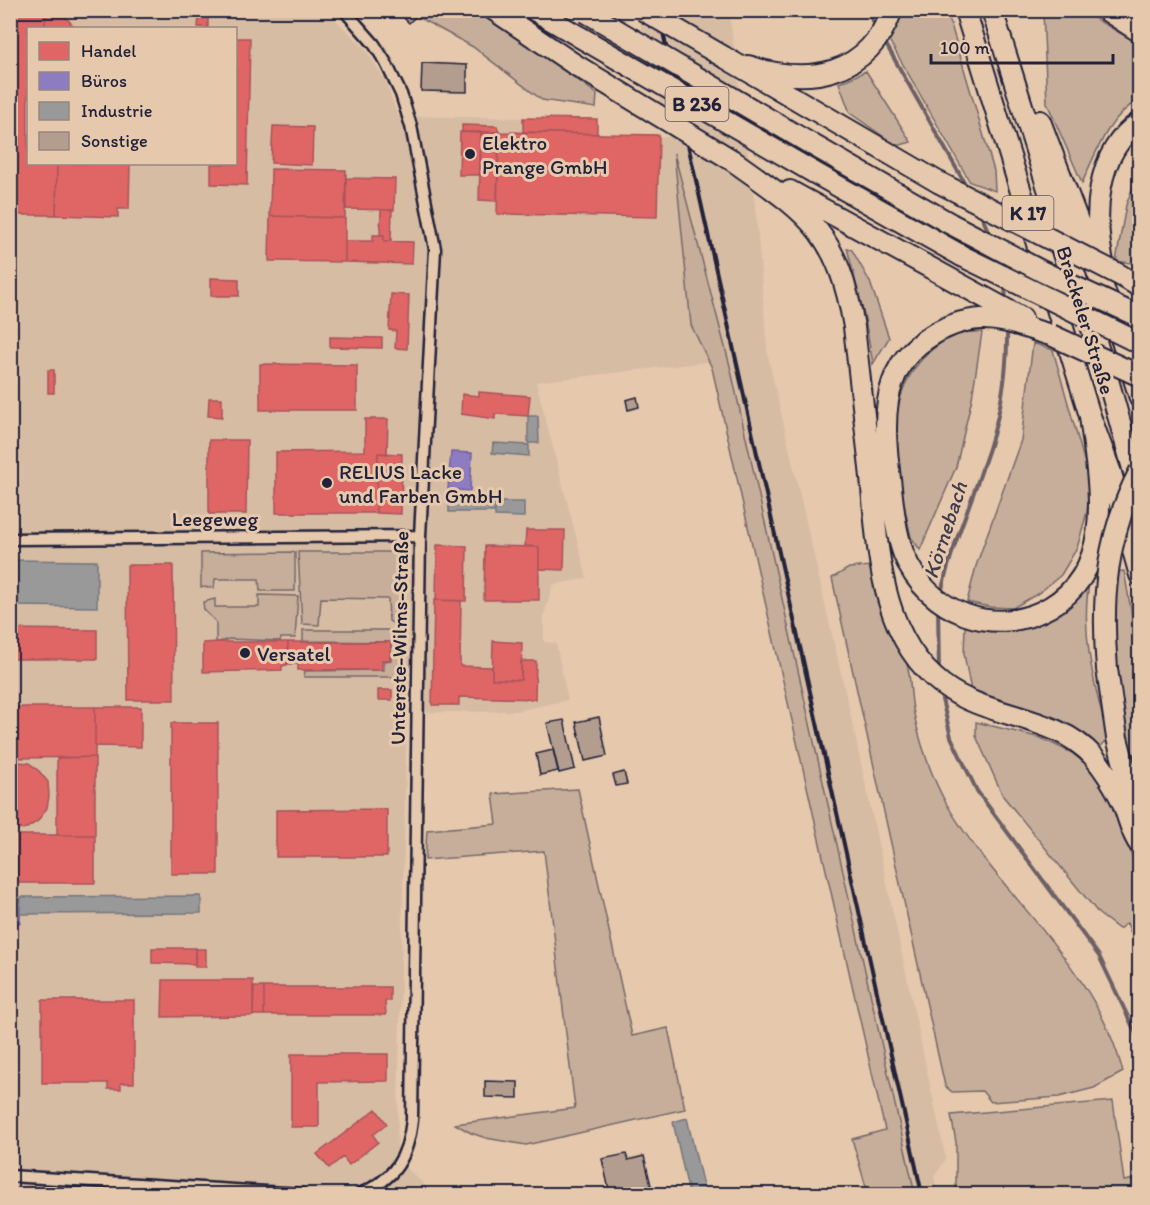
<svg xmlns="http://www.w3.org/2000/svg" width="1150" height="1205" font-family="Itim,sans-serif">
<rect width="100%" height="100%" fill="#e6c9ad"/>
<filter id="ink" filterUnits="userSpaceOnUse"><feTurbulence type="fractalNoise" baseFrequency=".0167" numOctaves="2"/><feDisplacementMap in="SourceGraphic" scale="12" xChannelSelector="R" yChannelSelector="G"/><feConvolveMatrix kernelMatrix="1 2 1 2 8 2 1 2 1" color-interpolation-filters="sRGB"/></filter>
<g filter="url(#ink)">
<!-- built -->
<path fill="#d7bca4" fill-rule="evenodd" d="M10,11H326L364,47L385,80L398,116L597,119V134L669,137L637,11H729L756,213L768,356L850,712L946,1159L934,1177L938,1194H915L730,366L685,197L717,361L536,382L587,578L553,585L544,615V642L556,643L568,700L517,711L407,713L397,1159L428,1188L429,1194H11ZM28,28H236V164H28Z"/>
<!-- green -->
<path fill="#c6ae9a" stroke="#74686a" stroke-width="1.5" d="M407,11H475L511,32L597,94L596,108L542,100L473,47Z
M902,11H947L994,171L995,191L970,182L889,40Z
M1043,11H1082L1139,44V100C1108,116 1096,153 1082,183L1047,103Z
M866,71L911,142L897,146L850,113L839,83Z
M674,153L730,366L915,1194H868L852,1139L885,1130L712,368L691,325Z
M1139,171V264L1116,261L1126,205Z
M847,248L852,250L870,282L889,338L873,364L865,319Z
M959,332H982L972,398L956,467L920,550L911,537C894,459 872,375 959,332Z
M1033,343L1053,350L1090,481L1087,512L1077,548L1061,575L1039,593L1013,608L990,607L967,602L976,566L1021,440Z
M295,552V591H260L259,579H215L214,588L201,587V553Z
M298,552H393L401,554L405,565L404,625H396L389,621L388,599L321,598L319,625L302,624Z
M871,566C876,587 880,607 889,627C894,639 904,651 907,664C911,678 910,694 913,709C919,740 931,776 946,803C1001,898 1095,963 1123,1072L1094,1088L1059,1097L991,1102L982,1091L952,1092L945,1086L832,578L849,568Z
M1124,571L1139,655V781C1121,714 1109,642 1115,572Z
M1091,574C1078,628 1095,687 1108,739L1099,748L1084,737L971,691L964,654L965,627H1014Z
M259,595L298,596L295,638H281L280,641L229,639L216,643V622L204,610L203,602L215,599V607H259Z
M303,630H402L404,633L403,677H304L305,671L384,670V661L391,660V642L303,641Z
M976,722L1041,738L1072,753L1095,771L1124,825L1139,885V955L1127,923L1119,929L1099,914L1003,796L976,736Z
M578,789L632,1036L668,1028L685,1109L526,1145L486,1138L471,1133L455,1124L575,1108L544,851L425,860L427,830L497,824L493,794Z
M1113,1101L1124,1181L1139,1178V1194H956V1142L951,1115Z"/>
<!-- shops -->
<path fill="#e06666" stroke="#a75259" stroke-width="1.5" d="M13,10L46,11L45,28H28V164H57L56,215H14L17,39L10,38V13Z
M60,10L75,28H45L46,10Z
M199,16H208V28L198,27Z
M236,38H250L247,185L211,184V164H236Z
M523,118L597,119V134L523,132Z
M462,125L497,126L499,132H462Z
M273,126L313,127L312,165L271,163Z
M460,132L481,133L480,175H459Z
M499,132L659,135L657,217L497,214Z
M499,132L497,201L479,200L481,133Z
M57,164H130L129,209H118V217L56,215Z
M271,169L346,170L345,218L270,216Z
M346,178L395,179L394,210L346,209Z
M381,210H392L391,241H384V235H380Z
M270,216L345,218V262L269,261Z
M373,235H384V241L413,242L412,264L345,262V241H373Z
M211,278L239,279V296H211Z
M391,294L409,295L407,349L395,348L396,331L389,330Z
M330,337L382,338V348L330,347Z
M260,364L357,365V410H260Z
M48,370H54V393H48Z
M479,392L530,396L528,416L495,414V419L461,414L462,394L479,396Z
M209,398H222V417L208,416Z
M365,419H388L387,454L378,453L376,513H276V452L365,451Z
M209,440H247L246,514H209Z
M378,453L402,454L401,514L376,513Z
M526,530H565L564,570L539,569V547L525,546Z
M437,545L467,546L466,601L436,600Z
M485,546L539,547V600H484Z
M127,565H173L174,700H128Z
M434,600L461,601L460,666L492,667V679L521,680V661H536L535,699L459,697V705H432Z
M10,629L97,630V659H10Z
M493,641L522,643L521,680L492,679Z
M219,642H288L287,665L282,666V670L203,672V643Z
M288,642H391L390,660H382V670H298V664H287Z
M378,690H392V700H378Z
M17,707H95V757L17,758Z
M95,707H141V747L95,746Z
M171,723H218V874H171Z
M95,757V835H57V758Z
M10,761L29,763L39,771L48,782L49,796L47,808L38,821L27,828L14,830H10Z
M387,809V857H276V810Z
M17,835H95V883H17Z
M152,948H196L195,964L152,963Z
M195,949H206V967H195Z
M163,980H253V1016L162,1017Z
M254,987H264V1015H253Z
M264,987H390V1001H385L386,1015H264Z
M42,1000H134V1083H121V1089H108V1083H42Z
M291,1054H388V1081L319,1082V1127H291Z
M376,1109L387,1124L373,1135L378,1142L349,1165L343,1157L329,1168L317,1154Z"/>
<!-- offices -->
<path fill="#8e7cc3" stroke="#6e619a" stroke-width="1.5" d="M451,452L472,453L470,491L448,489Z
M10,899H21L20,923H10Z"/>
<!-- industry -->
<path fill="#999" stroke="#75757d" stroke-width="1.5" d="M528,416H538L539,443H528Z
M493,443L529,445V456L492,453Z
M449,501L495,502V512H449Z
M495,502H524V517L495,516Z
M10,560L97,561V607L10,606Z
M201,896V913L20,914L21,897Z
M687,1118L693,1144L705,1194H689L673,1122Z"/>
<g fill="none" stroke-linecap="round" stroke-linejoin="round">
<!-- stream -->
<path stroke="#6c6166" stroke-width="4" d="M867,10L876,27
M883,39L968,189
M980,212L991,238
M1005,285L1006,301
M941,594C950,550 969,509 983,466C999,422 1008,377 1007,330
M938,607L939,672
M940,691L951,737L977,791L1099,956L1140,1042"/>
</g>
<!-- building -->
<path fill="#b39d8f" stroke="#22223b" stroke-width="1.5" d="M409,10L415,17L409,23L402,16Z
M422,63L467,65V92L421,91Z
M637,397L639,407L628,410L626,400Z
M599,717L607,756L585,761L576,722Z
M564,720L575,769L559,773L547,723Z
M553,750L558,771L540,775L536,754Z
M624,772L627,784L616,786L613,775Z
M485,1081L518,1082V1098L485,1097Z
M626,1154L628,1160L644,1156L653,1194H610L602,1159Z"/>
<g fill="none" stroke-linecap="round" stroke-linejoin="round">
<defs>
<path id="street" d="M344,10L374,44L386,63L401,94L411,126L435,249L420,536L412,1120C408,1157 395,1179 360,1194
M10,539L420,536
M10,1176L301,1194"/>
<path id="highway" d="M494,10L574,64
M534,10L580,37
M965,10L1090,416L1111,473L1140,575
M992,10L1108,380L1139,490
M1106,10L1140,32
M724,57L938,182
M748,66C809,86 868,76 892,10
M1040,121L1114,316L1140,398
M811,144L951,224
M732,160C808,214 838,231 854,327C859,374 865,421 870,468C878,542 877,635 943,685C988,719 1055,714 1094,757C1104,769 1114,785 1121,799C1128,814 1130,832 1140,845
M813,172L962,256
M790,191L1022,318
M1104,267C1093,218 1094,153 1140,122
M1120,275L1140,287
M1051,335C1028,329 1005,318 981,319C961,320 942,328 926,339C878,371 884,429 890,479C893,504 895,531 904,555C927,613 996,639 1050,607C1118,567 1098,481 1090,416
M1107,669L1117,738L1136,810"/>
</defs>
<!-- street casing -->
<use href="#street" stroke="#22223b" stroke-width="15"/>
<!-- highway casing -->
<use href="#highway" stroke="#22223b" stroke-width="24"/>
<!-- street -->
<use href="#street" stroke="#e6c9ad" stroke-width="10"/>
<!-- highway -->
<use href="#highway" stroke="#e6c9ad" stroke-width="20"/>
<!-- rail -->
<path stroke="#22223b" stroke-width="4" d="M658,10L922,1194"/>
<defs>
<path id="highway-bridge" d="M643,10L724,57
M586,12L811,144
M580,37L813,172
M574,64L732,160
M938,182L1120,275
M951,224L1043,272L1131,313
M962,256L1139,343
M1051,335L1140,376
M1107,669C1101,598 1106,535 1140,471"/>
</defs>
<!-- highway-bridge casing -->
<use href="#highway-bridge" stroke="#22223b" stroke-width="24" stroke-linecap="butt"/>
<!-- highway-bridge -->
<use href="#highway-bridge" stroke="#e6c9ad" stroke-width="20"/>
</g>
</g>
<!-- markers -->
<g fill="#22223b" stroke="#e6c9ad" stroke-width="2">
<circle cx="470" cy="154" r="6"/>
<circle cx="327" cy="483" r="6"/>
<circle cx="245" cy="653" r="6"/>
</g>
<g text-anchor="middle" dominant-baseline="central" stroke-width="6" stroke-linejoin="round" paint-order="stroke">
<!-- shield labels -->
<g fill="#e6c9ad" stroke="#5d545d" stroke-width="1.5">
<rect x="665.5" y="87" width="63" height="34" rx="4.5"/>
<rect x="1002.5" y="196" width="51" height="34" rx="4.5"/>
</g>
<g font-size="20" font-weight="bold" fill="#22223b">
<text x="697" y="104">B 236</text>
<text x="1028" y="213">K 17</text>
</g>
<!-- poi labels -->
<g font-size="21" fill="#22223b" stroke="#e6c9ad" text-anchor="start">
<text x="482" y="142">Elektro<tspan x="482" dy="24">Prange GmbH</tspan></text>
<text x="339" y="471">RELIUS Lacke<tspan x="339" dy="24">und Farben GmbH</tspan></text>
<text x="257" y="653">Versatel</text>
</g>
<!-- street labels -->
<g font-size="21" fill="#22223b" stroke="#e6c9ad">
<text transform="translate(1086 320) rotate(73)">Brackeler Straße</text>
<text x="215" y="518">Leegeweg</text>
<text transform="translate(399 638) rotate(-89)">Unterste-Wilms-Straße</text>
</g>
<!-- water labels -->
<g font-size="22" font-style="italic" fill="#413c4d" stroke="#e6c9ad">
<text transform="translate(945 530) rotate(-72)">Körnebach</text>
</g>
</g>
<!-- margin -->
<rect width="1150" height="1205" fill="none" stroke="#e6c9ad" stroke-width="36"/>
<rect x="18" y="18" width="1114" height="1169" fill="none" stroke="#22223b" stroke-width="2" filter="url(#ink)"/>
<!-- legend -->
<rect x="27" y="27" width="210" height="138" fill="#e6c9ad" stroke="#98867f" stroke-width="1.5"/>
<rect x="39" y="42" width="30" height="18" fill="#e06666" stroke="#98867f" stroke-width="1.5"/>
<text x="81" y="57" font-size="18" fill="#22223b">Handel</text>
<rect x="39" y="72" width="30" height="18" fill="#8e7cc3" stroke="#98867f" stroke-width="1.5"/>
<text x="81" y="87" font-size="18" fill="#22223b">Büros</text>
<rect x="39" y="102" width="30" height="18" fill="#999999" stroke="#98867f" stroke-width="1.5"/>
<text x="81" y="117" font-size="18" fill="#22223b">Industrie</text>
<rect x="39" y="132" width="30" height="18" fill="#b39d8f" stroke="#98867f" stroke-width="1.5"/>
<text x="81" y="147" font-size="18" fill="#22223b">Sonstige</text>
<!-- scale -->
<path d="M931 54v9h182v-9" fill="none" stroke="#22223b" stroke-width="3"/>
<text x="940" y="54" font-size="18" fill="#22223b" stroke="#e6c9ad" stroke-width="4.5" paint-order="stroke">100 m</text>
</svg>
